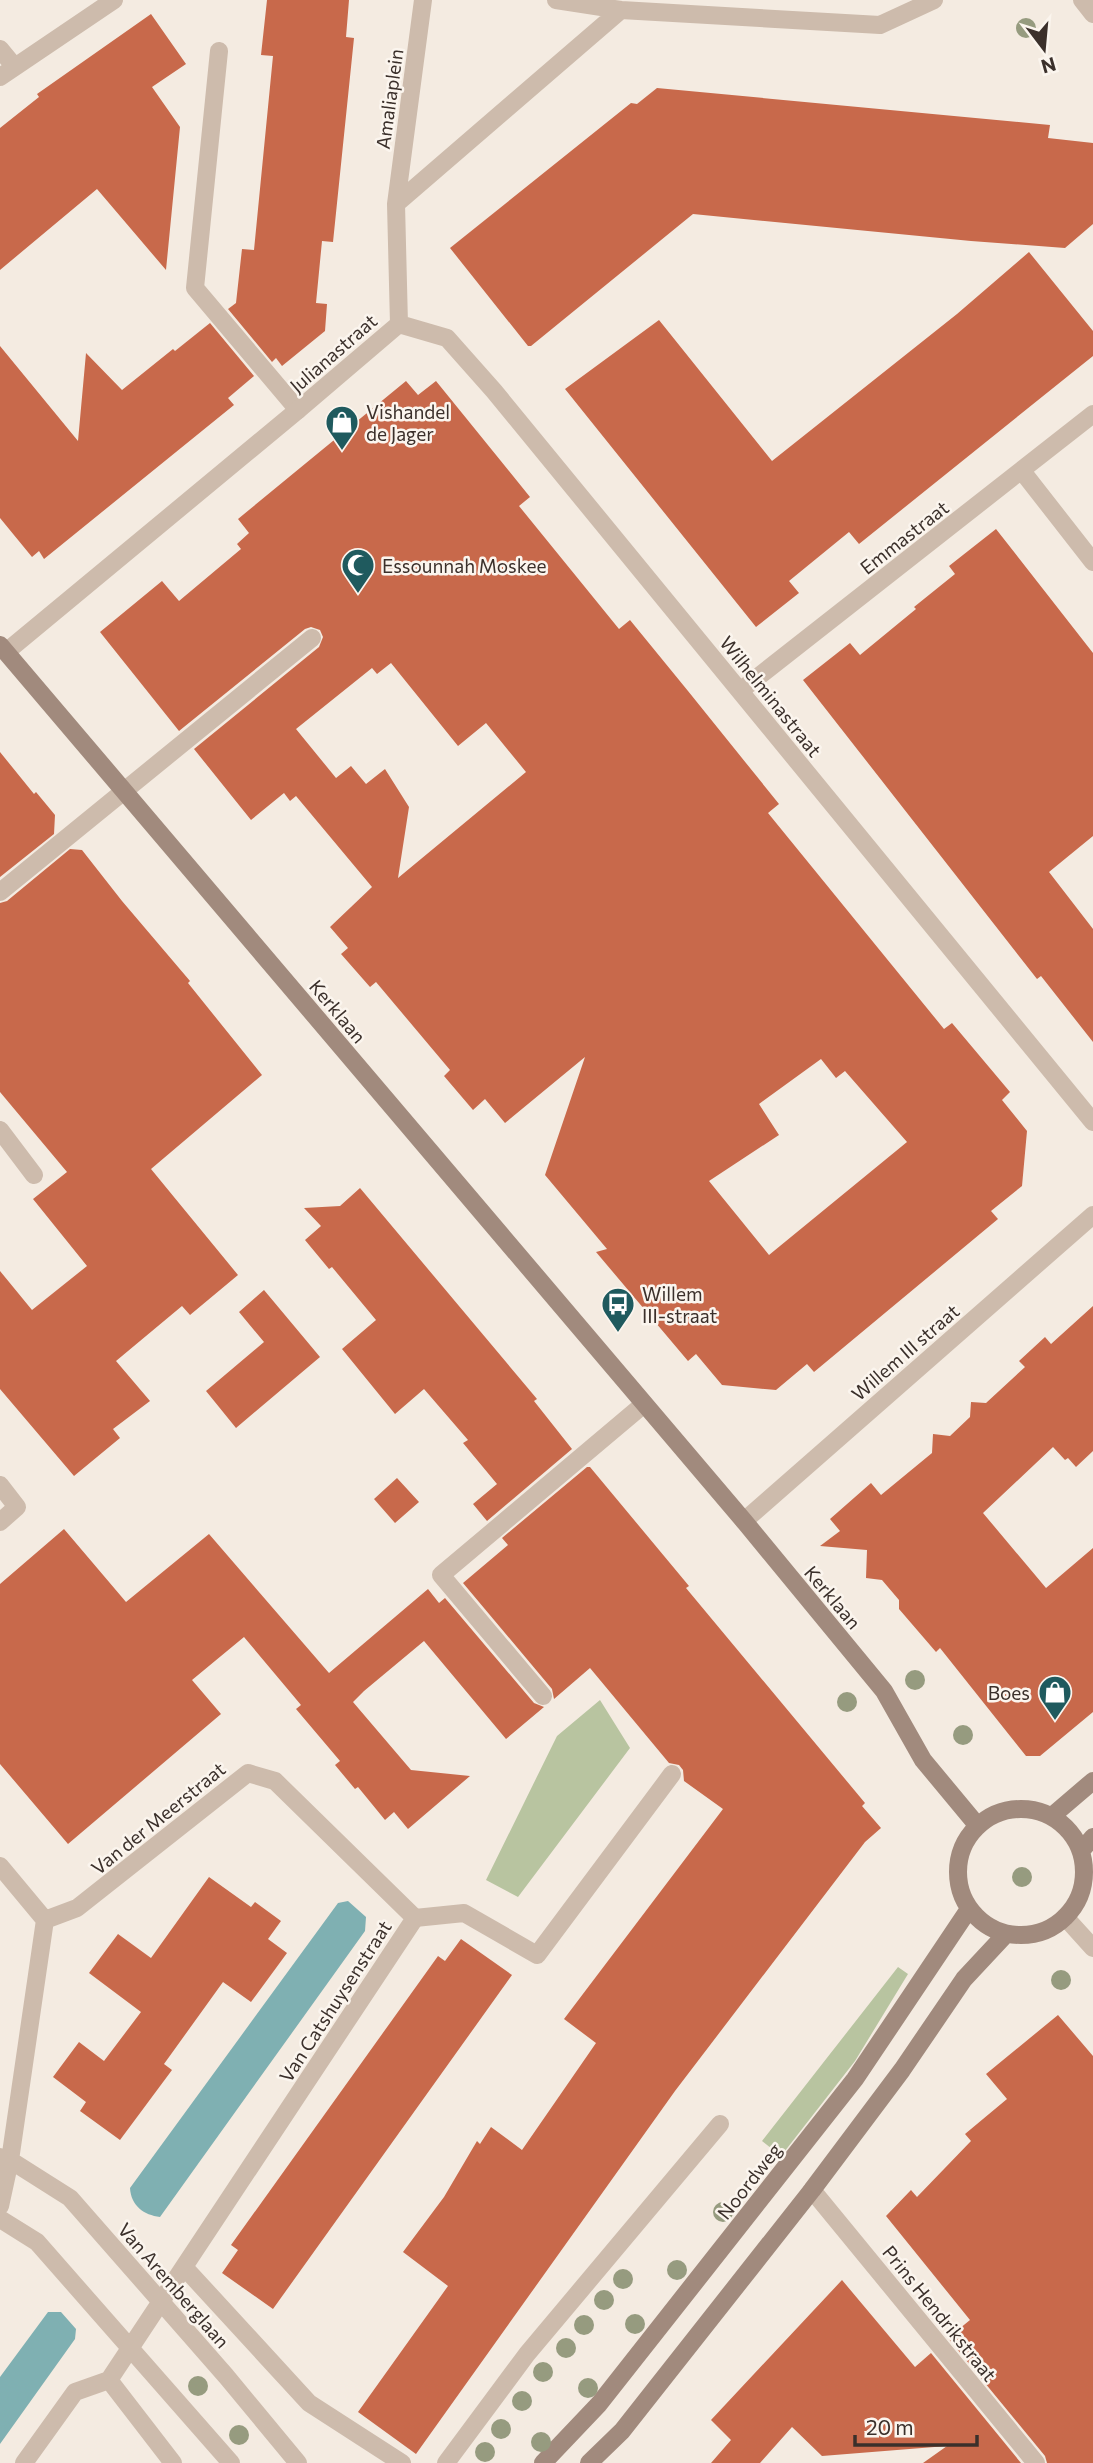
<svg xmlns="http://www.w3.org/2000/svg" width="1093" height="2463" font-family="Commissioner,sans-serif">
<rect width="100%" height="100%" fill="#f4ebe1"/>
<!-- green -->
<path fill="#b8c4a0" d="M600,1700L630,1748L518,1897L486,1880L557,1736Z
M898,1967L908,1974L855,2061L781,2156L762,2141Z"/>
<!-- water -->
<path fill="#7fb0b2" d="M348,1901L366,1917L365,1931L160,2217C144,2215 131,2206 130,2188L338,1903Z
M48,2312H61L76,2329L75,2339L0,2444V2377Z"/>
<!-- building -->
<path fill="#c8694b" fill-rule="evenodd" d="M267,0H349L346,37L354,38L333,242L322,241L316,303L327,304L325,331L282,366L276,358L272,362L228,309L236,303L242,249L254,250L273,56L261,55Z
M151,14L186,64L152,87L180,127L166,270L97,189L0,270V128L39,97L37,94Z
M657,88L1050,125L1048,138L1093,143V224L1065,248L971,241L693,214L531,346H528L450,248L631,103L637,104Z
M1029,252L1093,331V356L859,544L849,532L789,581L799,593L756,627L565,389L659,320L772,461L957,314Z
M210,323L254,376L228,398L234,405L44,559L39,551L32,557L0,518V346L78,441L86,353L122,390L173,349L175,351Z
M406,381L418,395L436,381L530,497L519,506L619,629L630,620L688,691L779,804L768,813L944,1029L952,1023L1010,1092L1002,1100L1027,1131L1022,1186L991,1211L998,1219L814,1372L807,1364L776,1390L722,1385L696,1354L688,1361L596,1252L607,1249L545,1175L585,1057L505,1123L485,1099L473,1110L444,1076L450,1070L376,982L370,987L341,954L348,948L330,927L372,887L296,796L290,801L284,793L251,820L194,749L319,647L323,637L320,630L311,627L305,629L179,731L100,632L162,581L179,601L241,549L237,544L249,533L238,519ZM391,663L458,746L486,723L526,772L398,878L409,807L385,769L366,784L351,766L336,778L296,729L372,668L377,674ZM821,1059L836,1078L845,1071L907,1142L769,1255L709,1181L779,1135L759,1104Z
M996,529L1093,653V836L1049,872L1093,929V1042L1041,976L1037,979L803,680L850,643L860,655L916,609L914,607L955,574L949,566Z
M0,752L34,794L36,792L55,815L54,834L0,877Z
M70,849L82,850L122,901L190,981L188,983L262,1075L151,1169L238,1275L190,1315L182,1306L116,1361L150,1401L113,1429L120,1438L74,1476L0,1389V1271L32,1310L87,1266L33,1199L67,1172L0,1092V903L7,901Z
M360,1188L537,1399L534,1401L572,1449L487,1521L473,1504L497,1484L463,1443L468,1440L424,1389L395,1414L342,1349L376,1320L332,1267L329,1269L305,1240L321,1226L304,1208L340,1206Z
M264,1290L320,1357L236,1428L206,1391L264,1342L239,1312Z
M1093,1306V1451L1076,1467L1068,1458L1065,1460L1053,1447L983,1513L1046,1588L1093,1548V1712L1040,1756H1026L940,1648L936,1652L899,1609V1600L882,1580L866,1578L867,1550L820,1546L840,1531L830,1519L871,1483L881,1495L932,1453L933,1434L950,1436L970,1417L971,1402L986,1403L1025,1367L1019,1361L1045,1337L1051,1344Z
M587,1467H590L689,1586L686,1588L865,1803L862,1806L881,1828L865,1842L675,2091L416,2454L358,2412L448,2286L403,2252L444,2197L477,2141L480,2144L491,2127L522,2150L596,2043L564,2019L723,1809L684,1781L683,1770L679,1765L669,1763L590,1668L554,1699L552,1689L463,1583L508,1545L502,1538Z
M397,1478L419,1502L395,1523L374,1499Z
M64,1529L126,1602L209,1534L329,1673L428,1589L439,1603L445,1598L534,1703L544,1707L506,1739L424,1641L364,1691L353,1702L411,1770L470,1776L408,1829L394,1812L385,1820L358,1787L355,1789L335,1765L340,1761L296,1709L301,1705L244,1637L192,1680L221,1714L68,1844L0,1764V1584Z
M209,1877L251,1907L255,1902L281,1921L268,1939L287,1953L251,2002L223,1982L164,2064L172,2070L120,2140L80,2111L86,2102L53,2077L79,2042L104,2061L141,2012L89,1973L118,1934L151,1958Z
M461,1939L512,1975L273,2309L222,2273L238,2250L231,2245L438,1956L445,1961Z
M1058,2015L1093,2056V2463H1047L1045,2456L948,2338L970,2320L886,2216L911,2190L917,2197L971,2141L965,2134L1007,2099L986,2074Z
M842,2280L915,2367L931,2353L1021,2463H923L947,2446L822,2456L792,2427L760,2463H711L731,2440L711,2420Z"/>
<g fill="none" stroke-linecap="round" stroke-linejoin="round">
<!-- lane -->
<path stroke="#cdbbac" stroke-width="18" d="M219,51L195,288L298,410
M0,892L312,638
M0,1130L34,1175
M543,1696L441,1575L644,1404
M415,1918L464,1913L537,1955L672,1774"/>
<!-- street -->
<path stroke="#cdbbac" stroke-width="18" d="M556,0L621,10L880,25L934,0
M1082,0L1093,14
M0,49L14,66
M0,77L114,0
M396,204L621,10
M399,324L447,338L494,391L1093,1122
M1022,471L1093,562
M6,652L298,410L399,324L396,204L423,0
M740,691L1093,414
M0,1485L17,1507L0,1522
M744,1521L1093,1215
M0,1866L45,1920L10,2160L0,2206
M1065,1917L1093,1948
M0,2157L10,2160L70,2198L226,2376L298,2463
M812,2190L1036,2463
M0,2219L37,2242L231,2463
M185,2268L309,2403L402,2463
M109,2380L173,2463
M24,2463L75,2392L109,2380L415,1918L275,1781L248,1773L77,1908L45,1920
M446,2463L527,2354L720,2124"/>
<!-- secondary -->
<path stroke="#a18a7d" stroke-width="18" d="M0,645L744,1521L884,1691L923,1760L977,1825
M958 1872a63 63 0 1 1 126 0a63 63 0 1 1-126 0Z
M1052,1816L1093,1781
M1081,1851L1093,1837
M543,2463L599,2404L855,2079L969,1909
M589,2463L622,2431L812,2190L902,2070L964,1979L1006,1934"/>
</g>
<!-- trees -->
<g fill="#969b7f">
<circle cx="1026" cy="28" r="10"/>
<circle cx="915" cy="1680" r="10"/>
<circle cx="847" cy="1702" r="10"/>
<circle cx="963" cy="1735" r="10"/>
<circle cx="1022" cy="1877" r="10"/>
<circle cx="1061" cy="1980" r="10"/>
<circle cx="723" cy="2212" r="10"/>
<circle cx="677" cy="2270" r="10"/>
<circle cx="623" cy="2279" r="10"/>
<circle cx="604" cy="2300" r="10"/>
<circle cx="635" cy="2324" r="10"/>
<circle cx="584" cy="2325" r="10"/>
<circle cx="566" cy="2348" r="10"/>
<circle cx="543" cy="2372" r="10"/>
<circle cx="198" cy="2386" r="10"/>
<circle cx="588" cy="2388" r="10"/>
<circle cx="522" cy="2401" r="10"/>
<circle cx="501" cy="2429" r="10"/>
<circle cx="239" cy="2435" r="10"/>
<circle cx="541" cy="2442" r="10"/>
<circle cx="485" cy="2452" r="10"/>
</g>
<!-- icons -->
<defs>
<symbol id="shop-pin" viewBox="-11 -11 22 30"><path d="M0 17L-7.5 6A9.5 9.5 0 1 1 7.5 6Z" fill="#1f5a5e" stroke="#fbf5ee"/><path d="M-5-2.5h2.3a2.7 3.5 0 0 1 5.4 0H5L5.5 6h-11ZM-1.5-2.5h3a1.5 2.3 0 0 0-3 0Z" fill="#fff"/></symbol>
<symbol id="mosque-pin" viewBox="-11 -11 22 30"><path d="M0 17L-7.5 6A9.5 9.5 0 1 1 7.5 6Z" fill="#1f5a5e" stroke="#fbf5ee"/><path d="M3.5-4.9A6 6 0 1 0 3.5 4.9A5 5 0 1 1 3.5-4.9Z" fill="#fff"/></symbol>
<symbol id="bus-pin" viewBox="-11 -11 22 30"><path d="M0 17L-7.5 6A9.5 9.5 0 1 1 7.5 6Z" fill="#1f5a5e" stroke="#fbf5ee"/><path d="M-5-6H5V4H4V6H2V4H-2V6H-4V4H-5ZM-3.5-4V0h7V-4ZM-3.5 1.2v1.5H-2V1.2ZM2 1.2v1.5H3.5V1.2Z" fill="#fff"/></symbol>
</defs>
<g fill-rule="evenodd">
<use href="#shop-pin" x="323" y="403" width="38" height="52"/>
<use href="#mosque-pin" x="339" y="546" width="38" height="52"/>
<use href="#bus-pin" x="599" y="1285" width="38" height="52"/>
<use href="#shop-pin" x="1036" y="1673" width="38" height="52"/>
</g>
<g text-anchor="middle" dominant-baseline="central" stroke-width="5" stroke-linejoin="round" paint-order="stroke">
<!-- street labels -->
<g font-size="19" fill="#3b302b" stroke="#fbf5ee">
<text transform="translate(389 99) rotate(-82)">Amaliaplein</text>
<text transform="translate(333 353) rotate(-41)">Julianastraat</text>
<text transform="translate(904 537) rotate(-38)">Emmastraat</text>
<text transform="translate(771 696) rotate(51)">Wilhelminastraat</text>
<text transform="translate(338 1011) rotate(50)">Kerklaan</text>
<text transform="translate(905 1352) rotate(-41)">Willem III straat</text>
<text transform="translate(833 1597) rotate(50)">Kerklaan</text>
<text transform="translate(158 1818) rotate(-39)">Van der Meerstraat</text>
<text transform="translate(335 2001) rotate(-57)">Van Catshuysenstraat</text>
<text transform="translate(749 2181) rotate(-52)">Noordweg</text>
<text transform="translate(174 2285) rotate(49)">Van Aremberglaan</text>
<text transform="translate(940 2313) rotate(51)">Prins Hendrikstraat</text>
</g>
<!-- poi labels -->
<g font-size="19" fill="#3b302b" stroke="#fbf5ee" text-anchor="start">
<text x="366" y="411">Vishandel<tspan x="366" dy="22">de Jager</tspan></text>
<text x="382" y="565">Essounnah Moskee</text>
<text x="642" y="1293">Willem<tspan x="642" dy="22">III-straat</tspan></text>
<text x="1030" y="1692" text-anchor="end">Boes</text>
</g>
</g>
<!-- north arrow -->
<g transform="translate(1044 49) rotate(164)" stroke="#fbf5ee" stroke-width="5" paint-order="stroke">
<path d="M0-5L12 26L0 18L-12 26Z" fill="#3b302b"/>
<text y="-10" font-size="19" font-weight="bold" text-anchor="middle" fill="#3b302b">N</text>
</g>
<!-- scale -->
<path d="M855 2435v10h122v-10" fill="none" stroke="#3b302b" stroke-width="3.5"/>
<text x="866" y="2435" font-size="21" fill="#3b302b" stroke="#fbf5ee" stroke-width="5" paint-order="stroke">20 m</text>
</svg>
